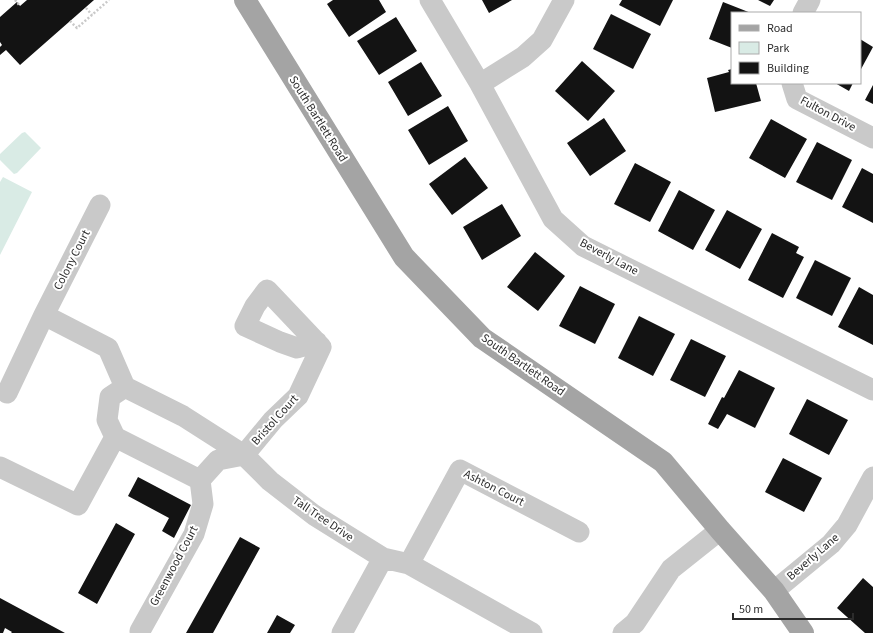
<svg xmlns="http://www.w3.org/2000/svg" width="873" height="633" font-family="'Source Sans 3',sans-serif">
<rect width="100%" height="100%" fill="#fff"/>
<!-- green -->
<path fill="#d9ebe5" d="M25,132L41,148L17,173L14,174L0,160V154L22,133Z
M3,177L32,192L0,255V182Z"/>
<!-- building -->
<path fill="#131313" d="M27,0H94L20,65L6,50L0,55V47L2,45L0,42V17L17,2L20,6Z
M333,0H379L386,12L349,37L327,4Z
M482,0H512L489,13Z
M622,0H673L660,26L619,5Z
M758,0H774L770,6Z
M723,2L751,13H732V48L709,39Z
M611,14L651,34L633,69L593,49Z
M396,17L417,51L379,75L357,41Z
M860,39L873,47L860,71Z
M582,61L615,91L588,121L555,91Z
M421,62L442,96L408,116L388,82Z
M732,69V83H756L761,101L715,112L707,78L729,72L728,70Z
M835,83H853L849,91Z
M873,85V104L865,100Z
M448,106L468,141L429,165L408,130Z
M604,118L626,151L590,176L567,143Z
M771,119L807,139L785,178L749,158Z
M817,142L852,160L832,200L796,182Z
M465,157L488,188L452,215L429,184Z
M635,163L671,182L650,222L614,204Z
M862,168L873,174V223L842,207Z
M679,190L715,210L693,250L658,231Z
M502,204L521,236L482,260L463,227Z
M727,210L762,229L740,269L705,250Z
M772,233L799,247L796,253L804,257L783,298L748,280Z
M535,252L565,276L538,311L507,287Z
M815,260L851,278L832,316L796,298Z
M580,286L615,304L595,344L559,326Z
M859,287L873,295V345L838,327Z
M639,316L675,334L653,376L618,358Z
M691,339L726,356L705,397L670,380Z
M739,370L775,388L755,428L727,414L718,429L708,424L722,397L724,398Z
M807,399L848,420L829,455L789,434Z
M783,458L822,478L804,512L765,492Z
M138,477L191,505L174,538L162,531L169,518L128,496Z
M116,523L135,534L97,604L78,593Z
M240,537L260,548L213,633H186Z
M863,578L873,587V633H865L837,608Z
M0,598L65,633H11L12,632L5,628L3,633H0Z
M277,615L295,625L290,633H267Z"/>
<g fill="none" stroke-linecap="round" stroke-linejoin="round">
<!-- path -->
<path stroke="#c9c9c9" stroke-width="2.5" stroke-dasharray="2 2" stroke-linecap="butt" d="M15,0L20,6
M86,8L92,15
M70,21L77,28L109,0"/>
<!-- minor -->
<path stroke="#c9c9c9" stroke-width="21" d="M430,0L480,84L553,219L583,246L873,390
M803,13L810,0
M792,83L797,99L873,138
M480,84L523,57L542,40L564,0
M44,315L108,348L125,387
M125,387L183,416L244,455L270,481L314,515L383,558L409,564L532,633
M7,393L44,315L100,205
M115,437L200,480
M115,437L107,420L110,397L125,387
M244,455L273,420L298,396L321,347L267,290L255,306L245,326L280,342L297,348L317,342
M0,467L78,505L115,437
M409,564L460,470L579,532
M774,591L831,544L847,525L873,477
M140,631L194,534L203,504L200,480L218,460L244,455
M342,633L383,558
M623,633L635,623L671,569L720,530"/>
<!-- major -->
<path stroke="#a4a4a4" stroke-width="22" d="M245,0L404,257L482,338L663,462L720,530L774,591L803,633"/>
</g>
<g text-anchor="middle" dominant-baseline="central" stroke-width="4" stroke-linejoin="round" paint-order="stroke">
<!-- street labels -->
<g font-size="12" fill="#2c2c2c" stroke="#fff">
<text transform="translate(828 114) rotate(28)">Fulton Drive</text>
<text transform="translate(318 119) rotate(58)">South Bartlett Road</text>
<text transform="translate(609 257) rotate(28)">Beverly Lane</text>
<text transform="translate(72 260) rotate(-63)">Colony Court</text>
<text transform="translate(523 365) rotate(35)">South Bartlett Road</text>
<text transform="translate(275 420) rotate(-48)">Bristol Court</text>
<text transform="translate(494 488) rotate(27)">Ashton Court</text>
<text transform="translate(323 519) rotate(34)">Tall Tree Drive</text>
<text transform="translate(813 557) rotate(-41)">Beverly Lane</text>
<text transform="translate(174 566) rotate(-62)">Greenwood Court</text>
</g>
</g>
<!-- legend -->
<rect x="731" y="12" width="130" height="72" fill="#ffffff" stroke="#ababab"/>
<rect x="739" y="25" width="20" height="6" fill="#a4a4a4" stroke="#ababab"/>
<text x="767" y="32" font-size="12" fill="#2c2c2c">Road</text>
<rect x="739" y="42" width="20" height="12" fill="#d9ebe5" stroke="#ababab"/>
<text x="767" y="52" font-size="12" fill="#2c2c2c">Park</text>
<rect x="739" y="62" width="20" height="12" fill="#131313" stroke="#ababab"/>
<text x="767" y="72" font-size="12" fill="#2c2c2c">Building</text>
<!-- scale -->
<path d="M733 613v6h120v-6" fill="none" stroke="#2c2c2c" stroke-width="2"/>
<text x="739" y="613" font-size="12" fill="#2c2c2c" stroke="#ffffff" stroke-width="3" paint-order="stroke">50 m</text>
</svg>
